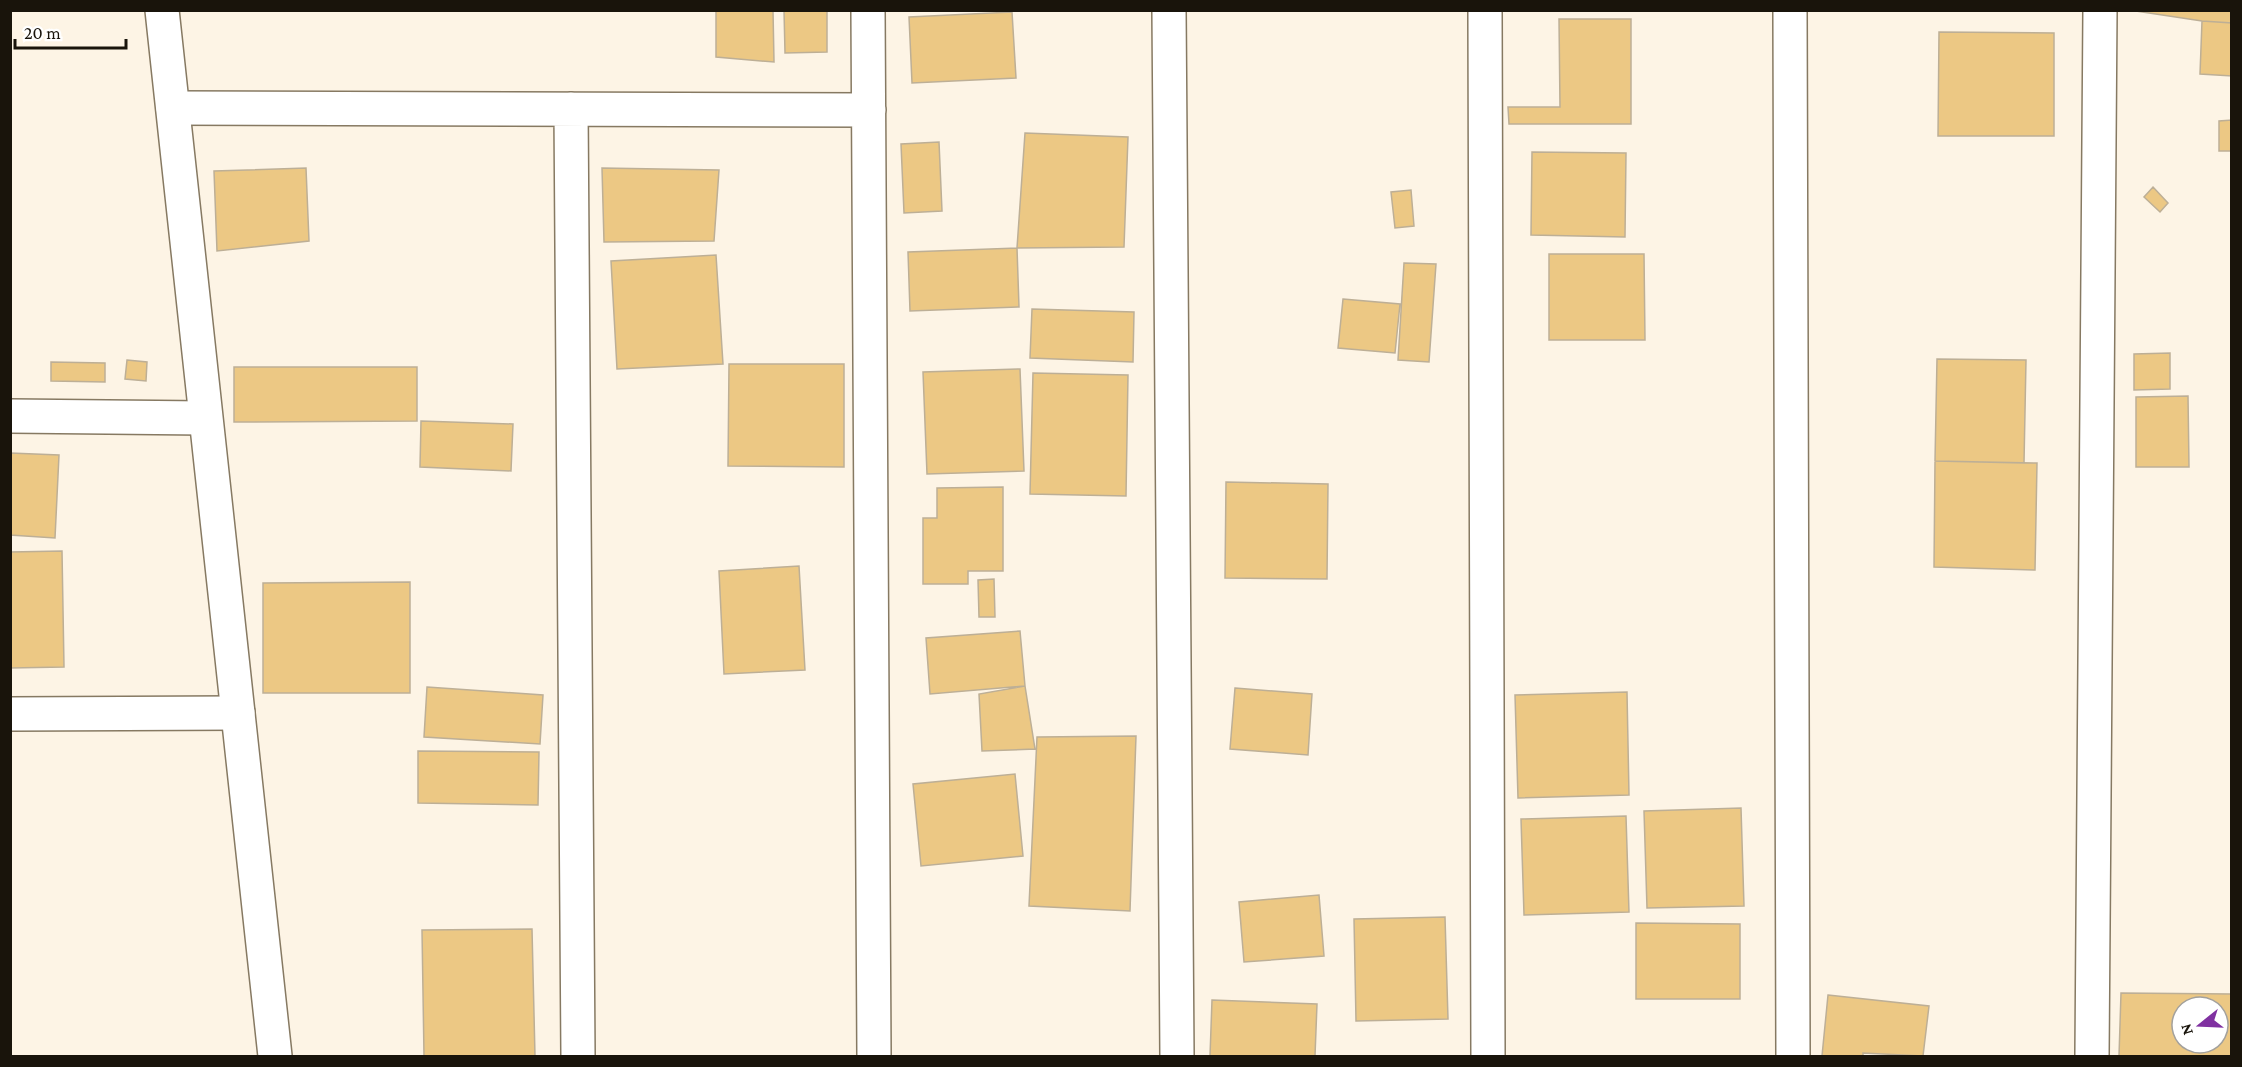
<svg xmlns="http://www.w3.org/2000/svg" width="2242" height="1067" font-family="'Crimson Pro',serif">
<rect width="100%" height="100%" fill="#fdf4e5"/>
<!-- building -->
<path fill="#ecc884" stroke="#bdaf96" stroke-width="1.5" fill-rule="evenodd" d="M716,10H773L774,62L716,57Z
M784,10H827V52L785,53Z
M2129,10H2232V23L2202,21Z
M1012,12L1016,78L912,83L909,17Z
M1559,19H1631V124H1509L1508,107H1560Z
M2202,21L2232,23V76L2200,74Z
M1939,32L2054,33V136H1938Z
M2232,120V151H2219V121Z
M1025,133L1128,137L1124,247L1017,248Z
M939,142L942,211L904,213L901,144Z
M1532,152L1626,153L1625,237L1531,235Z
M306,168L309,241L217,251L214,171Z
M602,168L719,170L714,241L604,242Z
M2153,187L2168,203L2160,212L2144,197Z
M1411,190L1414,226L1395,228L1391,192Z
M1017,248L1019,307L910,311L908,252Z
M1549,254H1644L1645,340H1549Z
M716,255L723,364L617,369L611,261Z
M1404,263L1436,264L1429,362L1398,360Z
M1343,299L1400,304L1395,353L1338,348Z
M1032,309L1134,312L1133,362L1030,358Z
M2170,353V389L2134,390V354Z
M1937,359L2026,360L2024,463L1935,461Z
M127,360L147,362L146,381L125,379Z
M51,362L105,363V382L51,381Z
M729,364H844V467L728,466Z
M234,367H417V421L234,422Z
M1020,369L1024,471L927,474L923,372Z
M1033,373L1128,375L1126,496L1030,494Z
M2188,396L2189,467H2136V397Z
M421,421L513,424L511,471L420,467Z
M10,453L59,455L55,538L10,535Z
M1935,461L2037,463L2035,570L1934,567Z
M1226,482L1328,484L1327,579L1225,578Z
M1003,487V571H968V584H923V518H937V488Z
M62,551L64,667L10,668V552Z
M799,566L805,670L724,674L719,571Z
M994,579L995,617H979L978,580Z
M410,582V693H263V583Z
M1020,631L1025,686L930,694L926,638Z
M1025,686L1035,749L982,751L979,694Z
M427,687L543,695L540,744L424,737Z
M1235,688L1312,694L1308,755L1230,749Z
M1627,692L1629,795L1518,798L1515,695Z
M1136,736L1130,911L1029,906L1037,737Z
M418,751L539,752L538,805L418,803Z
M1015,774L1023,856L921,866L913,784Z
M1741,808L1744,906L1647,908L1644,811Z
M1626,816L1629,912L1524,915L1521,819Z
M1319,895L1324,956L1244,962L1239,902Z
M1445,917L1448,1019L1356,1021L1354,919Z
M1636,923L1740,924V999H1636Z
M532,929L535,1056H424L422,930Z
M2121,993L2232,994V1056H2119ZM2182,1007H2218V1043H2182Z
M1828,995L1929,1006L1923,1056L1863,1053V1056H1822Z
M1212,1000L1317,1004L1315,1056H1210Z"/>
<g fill="none" stroke-linecap="round" stroke-linejoin="round">
<defs>
<path id="street" d="M868,10L874,1056
M1169,10L1177,1056
M1485,10L1488,1056
M1790,10L1793,1056
M173,108L869,110
M571,109L578,1056
M10,416L205,418
M10,714L238,713
M2092,1056L2100,10"/>
<path id="secondary" d="M162,10L275,1056"/>
</defs>
<!-- street casing -->
<use href="#street" stroke="#867962" stroke-width="36"/>
<!-- secondary casing -->
<use href="#secondary" stroke="#867962" stroke-width="36"/>
<!-- street -->
<use href="#street" stroke="#fff" stroke-width="33"/>
<!-- secondary -->
<use href="#secondary" stroke="#fff" stroke-width="33"/>
</g>
<!-- border -->
<rect width="2242" height="1067" fill="none" stroke="#19140b" stroke-width="24"/>
<!-- north arrow -->
<g transform="translate(2200 1025) rotate(252)"><circle r="28" fill="#ffffff" stroke="#a3a19d" stroke-width="1.5"/>
<path d="M0-4.5L10 22L0 15L-10 22Z" fill="#8031a1"/>
<text y="-9" font-size="16" font-weight="bold" text-anchor="middle" fill="#19140b">N</text>
</g>
<!-- scale -->
<path d="M15 39v9h111v-9" fill="none" stroke="#19140b" stroke-width="3"/>
<text x="24" y="39" font-size="18" fill="#19140b" stroke="#ffffff" stroke-width="4.5" paint-order="stroke">20 m</text>
</svg>
